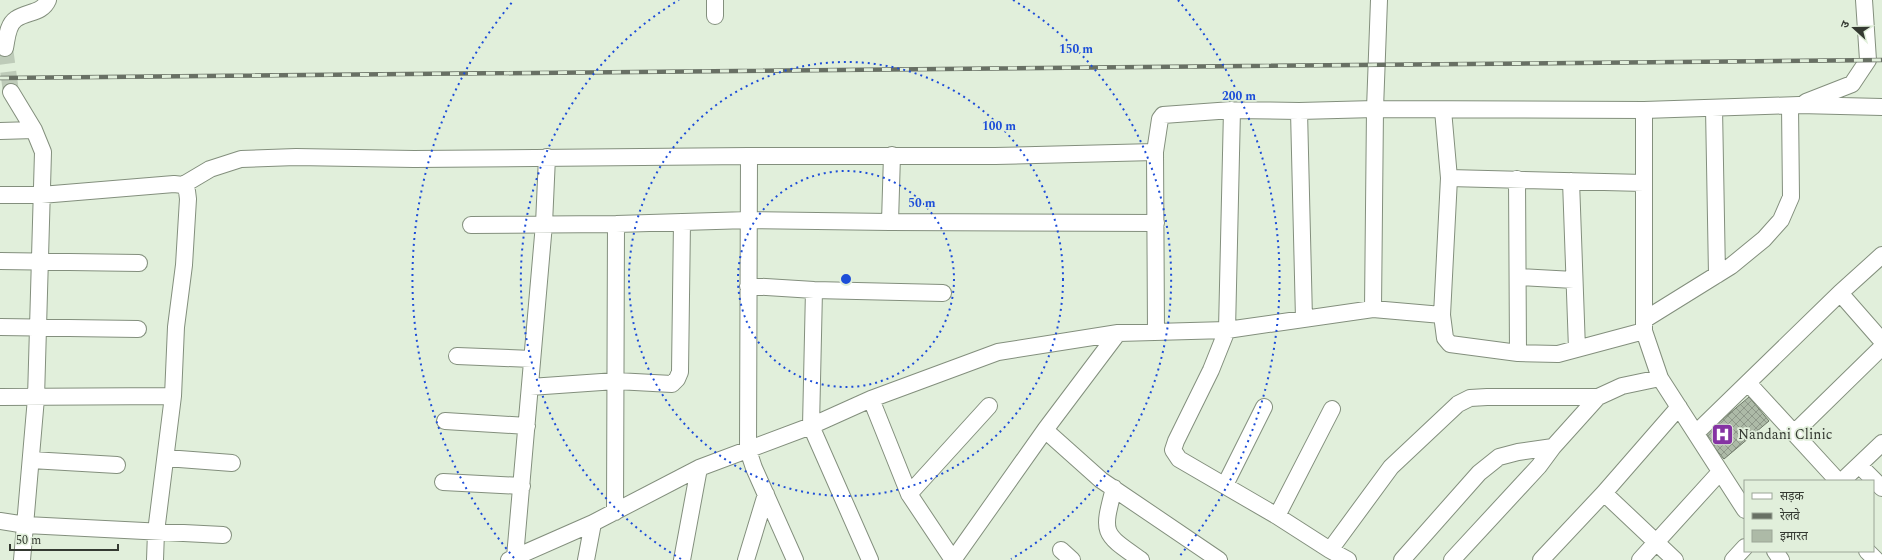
<svg xmlns="http://www.w3.org/2000/svg" width="1882" height="560" font-family="Spectral,'Noto Sans Devanagari',serif">
<defs>
<pattern id="building-cross-hatch" width="8" height="8" patternUnits="userSpaceOnUse"><rect width="8" height="8" fill="#adbaa7"/><path d="M0 0l8 8M0 8l8-8" fill="none" stroke="#8e9889"/></pattern>
</defs>
<rect width="100%" height="100%" fill="#e1efdb"/>
<!-- building -->
<path fill="url(#building-cross-hatch)" stroke="#6e7968" d="M1749,397L1769,421L1724,459L1704,435Z"/>
<g fill="none" stroke-linecap="round" stroke-linejoin="round">
<!-- minor-tunnel -->
<path stroke="#becbb9" stroke-width="16" stroke-dasharray="16 8" stroke-linecap="butt" d="M5,48L11,92"/>
<defs>
<path id="minor" d="M715,0V16
M5,48C7,39 7,25 16,19C27,11 42,14 48,0
M11,92L34,130L43,152L36,398L22,560
M1806,102L1852,84L1868,60L1864,0
M1714,108L1717,275
M1232,110L1227,330L1211,370L1176,441L1173,450L1179,459L1277,516L1330,550L1348,560
M1299,111L1304,319
M0,131L34,130
M749,156L748,450L754,468L795,560
M1449,178L1644,183
M1517,179L1518,353
M1571,181L1577,349
M183,185L210,169L241,159L296,157L414,159L749,156H995L1155,152
M0,195H41L174,184L183,185L187,191L188,199L184,265L176,327L173,396L156,532L155,560
M890,222L892,155
M471,225L616,224L749,220L890,222L1156,223
M0,261L139,263
M1519,277L1574,280
M748,286L814,290L943,293
M814,290L811,426L870,560
M1840,293L1882,341
M1373,309L1375,109L1379,0
M1442,315L1449,178L1443,110
M1644,320L1731,266L1764,239L1781,220L1791,197L1790,106
M0,327L138,329
M1644,331L1660,378L1745,510
M1156,332L1155,152L1160,119L1163,115L1232,110L1299,111L1375,109L1644,110
M457,356L532,359
M1748,383L1838,481
M530,387L616,381L672,384L677,379L680,372L682,222
M0,397L173,396
M871,399L909,494L953,560
M445,421L527,426
M1045,430L1101,480L1219,560
M1696,433L1840,293L1882,255
M1794,433L1882,347
M166,458L232,463
M31,460L117,465
M1860,466L1882,488
M1842,481L1882,443
M443,482L522,486
M1225,485L1264,407
M1114,488C1102,534 1102,533 1141,560
M1604,493L1675,560
M909,494L989,406
M615,512L616,224
M1277,516L1332,409
M0,521L26,525L223,535
M1061,550L1072,560
M1330,550L1391,467L1458,404L1470,398L1487,397H1598
M1775,551L1781,560
M1867,551L1876,560
M515,557L544,224L547,157
M509,560L593,523L699,468L811,426L871,399L998,352L1118,333L1227,330L1373,309L1442,315L1445,338L1450,344L1518,353L1558,354L1644,331V110L1799,105L1882,107
M586,560L593,523
M682,560L699,468
M746,560L766,494
M953,560L1045,430L1118,333
M1402,560L1479,473L1499,457L1518,452L1553,447
M1452,560L1539,466L1553,447L1598,397L1622,386L1660,378
M1541,560L1604,493L1679,407
M1640,560L1720,472
M1733,560L1745,547"/>
</defs>
<!-- minor casing -->
<use href="#minor" stroke="#838f7d" stroke-width="18"/>
<!-- minor -->
<use href="#minor" stroke="#fff" stroke-width="16"/>
<defs>
<path id="rail" d="M0,78L1882,60"/>
</defs>
<!-- rail casing -->
<use href="#rail" stroke="#687064" stroke-width="4.5"/>
<!-- rail -->
<use href="#rail" stroke="#e1efdb" stroke-width="3" stroke-dasharray="9" stroke-linecap="butt"/>
</g>
<!-- distance rings -->
<g fill="none" stroke="#1d4ed8" stroke-width="2" stroke-dasharray="2 4">
<circle cx="846" cy="279" r="108"/>
<circle cx="846" cy="279" r="217"/>
<path d="M681 559A325 325 0 0 1 679 0M1013 0A325 325 0 0 1 1011 559"/>
<path d="M514 558A434 434 0 0 1 514 0M1178 0A434 434 0 0 1 1178 558"/>
</g>
<!-- icons -->
<defs>
<symbol id="hospital-square" viewBox="-11 -11 22 22"><rect x="-9" y="-9" width="18" height="18" rx="4" fill="#8534a3" stroke="#e1efdb"/><path d="M-5-5h3v3.5h4V-5h3V5h-3V1.5h-4V5h-3Z" fill="#fff"/></symbol>
</defs>
<g fill-rule="evenodd">
<use href="#hospital-square" x="1710" y="422" width="25" height="25"/>
</g>
<g text-anchor="middle" dominant-baseline="central" stroke-width="3.5" stroke-linejoin="round" paint-order="stroke">
<!-- poi labels -->
<g font-size="14" fill="#343931" stroke="#e1efdb" text-anchor="start">
<text x="1738" y="434">Nandani Clinic</text>
</g>
</g>
<circle cx="846" cy="279" r="6" fill="#1d4ed8" stroke="#e1efdb" stroke-width="2"/>
<g font-size="12" text-anchor="middle" font-weight="bold" fill="#1d4ed8" stroke="#e1efdb" stroke-width="3.5" stroke-linejoin="round" paint-order="stroke">
<text x="1076" y="53">150 m</text>
<text x="1239" y="100">200 m</text>
<text x="999" y="130">100 m</text>
<text x="922" y="207">50 m</text>
</g>
<!-- legend -->
<rect x="1744" y="480" width="130" height="72" fill="#e1efdb" stroke="#9ca697"/>
<rect x="1752" y="493" width="20" height="6" fill="#ffffff" stroke="#9ca697"/>
<text x="1780" y="500" font-size="12" fill="#343931">सड़क</text>
<rect x="1752" y="513" width="20" height="6" fill="#687064" stroke="#9ca697"/>
<text x="1780" y="520" font-size="12" fill="#343931">रेलवे</text>
<rect x="1752" y="530" width="20" height="12" fill="#adbaa7" stroke="#9ca697"/>
<text x="1780" y="540" font-size="12" fill="#343931">इमारत</text>
<!-- north arrow -->
<g transform="translate(1854 28) rotate(291)" stroke="#e1efdb" stroke-width="3" paint-order="stroke">
<path d="M0-3L7 15L0 10L-7 15Z" fill="#343931"/>
<text y="-6" font-size="11" font-weight="bold" text-anchor="middle" fill="#343931">उ</text>
</g>
<!-- scale -->
<path d="M10 544v6h108v-6" fill="none" stroke="#343931" stroke-width="2"/>
<text x="16" y="544" font-size="12" fill="#343931" stroke="#e1efdb" stroke-width="3" paint-order="stroke">50 m</text>
</svg>
